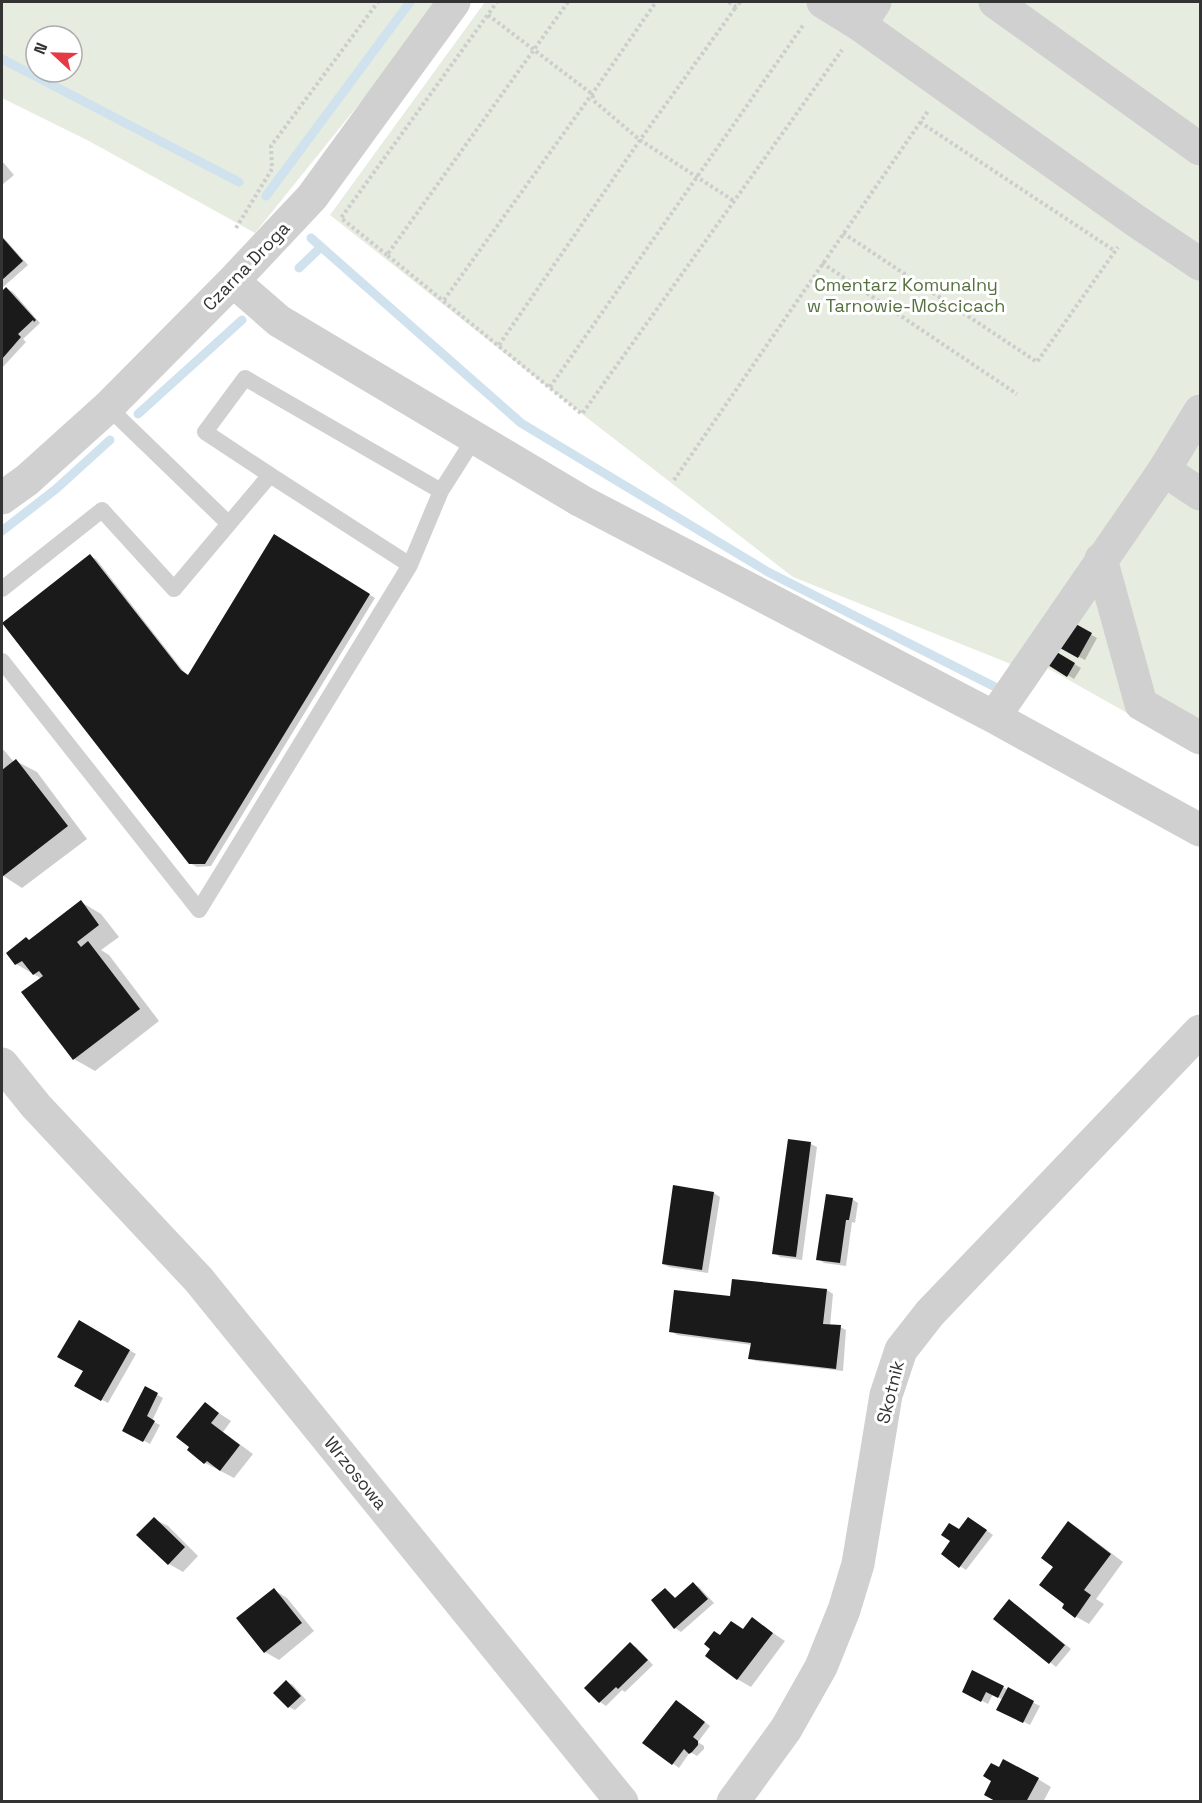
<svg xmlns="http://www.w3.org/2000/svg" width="1202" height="1803" font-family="'Space Grotesk',sans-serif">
<rect width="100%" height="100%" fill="#fff"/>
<!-- green -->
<path fill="#e6ecdf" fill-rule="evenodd" d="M2,2H435L380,78L255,233L89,141L2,98ZM36,36H72V72H36Z
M485,2H1200V754L1019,652L1011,664L793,577L564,400L330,215Z"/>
<!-- shadow -->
<path fill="#0003" d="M2,161L14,175L2,185Z
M2,236L28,265L2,288Z
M6,288L13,292L40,323L23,339L26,342L2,368V293Z
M274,536L375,598L211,866L197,867L190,863L3,624L90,556L96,559L188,677Z
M1074,625L1097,638L1085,660L1062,648Z
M1056,653L1081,668L1074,679L1050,664Z
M2,748L14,762L16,761L37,772L87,839L22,888L2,875Z
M81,902L101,914L119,937L101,950L109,955L159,1021L95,1071L74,1059L23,993L42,979L16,964L8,953L30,941Z
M789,1141L811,1144L817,1147L802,1260L780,1257L774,1253Z
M714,1193L720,1197L708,1273L669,1267L663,1264Z
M852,1199L858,1203L855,1223L852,1222L846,1266L824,1263L818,1259Z
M827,1290L833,1294L830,1326L840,1327L846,1330L843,1371L756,1361L750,1358L752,1345L677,1335L671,1331L732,1298Z
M80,1322L136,1354L108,1403L76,1386L85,1371Z
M145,1388L163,1398L152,1421L160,1425L150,1444L124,1430Z
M205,1404L231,1421L223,1432L253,1454L234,1478L205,1463L189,1450Z
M154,1519L168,1526L198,1556L183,1572L169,1564L139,1535Z
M975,1522L993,1535L966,1570L960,1566L959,1531Z
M1069,1523L1082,1531L1123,1562L1096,1599L1104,1604L1089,1624L1075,1616L1055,1566Z
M693,1584L699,1587L714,1603L681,1632L675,1628L653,1601L665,1589L677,1599Z
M274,1590L287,1598L314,1631L279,1660L265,1652Z
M1015,1604L1071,1649L1056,1667L995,1618Z
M752,1619L785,1641L751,1687L737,1679L713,1648L721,1636L744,1630Z
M630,1644L636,1647L653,1665L625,1692L622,1690L606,1706L600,1702Z
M973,1672L1040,1706L1030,1725L998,1709L1003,1700L993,1694L988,1704L964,1691Z
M287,1682L293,1685L306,1700L295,1710L289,1707Z
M683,1705L710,1726L698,1742L704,1746V1749L697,1756L690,1752L679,1768L644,1742Z
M1038,1779L1051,1787L1043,1802H999Z"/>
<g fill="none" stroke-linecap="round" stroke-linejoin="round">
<!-- stream -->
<path stroke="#cfe2ee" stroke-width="9" d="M2,59L239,182
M266,196L410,2
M311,238L521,423L768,572L1005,692
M299,268L321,247
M138,414L242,320
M2,531L56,489L110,440"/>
</g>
<!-- building -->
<path fill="#1a1a1a" d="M2,237L23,261L2,280Z
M6,287L36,320L34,322L33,320L18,334L21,337L2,359V291Z
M274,534L370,594L205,864H189L2,623L90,554L181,670L188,675Z
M1074,623L1092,633L1078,658L1060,648Z
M1055,651L1075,663L1067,677L1048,665Z
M16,759L68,826L2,877V770Z
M81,900L99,925L77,942L81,947L88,941L140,1009L73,1060L21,992L43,976L39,971L33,975L22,961L15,965L6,953L26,937L29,940Z
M788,1139L811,1142L796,1257L772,1254Z
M673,1185L714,1192L702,1270L662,1264Z
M826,1194L853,1198L849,1220H846L840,1263L816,1260Z
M732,1279L827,1289L823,1324L841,1325L836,1369L748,1359L751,1343L669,1332L674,1290L730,1296Z
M79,1320L130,1350L101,1401L74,1386L83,1371L57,1357Z
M145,1386L158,1393L147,1416L155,1421L143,1442L122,1431Z
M205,1402L219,1413L211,1423L240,1445L220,1471L207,1461L204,1464L187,1450L189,1447L176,1437Z
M154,1517L185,1547L168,1565L136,1535Z
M968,1517L987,1530L959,1568L941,1554L950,1541L941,1535L949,1523L959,1529Z
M1068,1521L1111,1554L1084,1590L1091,1595L1075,1618L1062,1608L1064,1604L1039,1585L1053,1567L1041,1558Z
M693,1582L708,1599L674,1629L651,1600L665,1588L675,1598Z
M274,1588L302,1623L264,1653L236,1618Z
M1009,1599L1065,1645L1049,1664L993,1619Z
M752,1617L773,1633L737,1680L705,1656L710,1649L704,1644L714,1631L720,1635L731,1621L743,1629Z
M630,1642L648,1660L618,1689L616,1687L599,1703L584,1688Z
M972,1670L1004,1686L998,1698L986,1692L981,1702L962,1692Z
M286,1680L301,1696L288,1708L273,1693Z
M1008,1687L1034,1701L1023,1723L996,1710Z
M676,1700L705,1722L693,1737L698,1741V1745L692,1752L689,1754L684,1749L672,1765L642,1743Z
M1003,1759L1039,1778L1026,1802H997L984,1795L991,1781L983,1776L991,1763L999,1767Z"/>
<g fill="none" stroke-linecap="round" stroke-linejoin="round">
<!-- path -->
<path stroke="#cdcdcd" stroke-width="4" stroke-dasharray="3 3" stroke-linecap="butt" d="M568,2L387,255L582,414L842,50
M729,2L736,7L740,2
M488,15L592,94L594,101L640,140L734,201
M920,122L1115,251
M236,228L272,169L271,146L378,2
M843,233L1037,362L1118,247
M387,255L341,218L497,2
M822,263L1017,394
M444,300L592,94L656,2
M499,345L640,140L736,7
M550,387L804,24
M674,480L928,111"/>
<!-- lane -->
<path stroke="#d0d0d0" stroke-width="16" d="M108,407L228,523
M270,475L205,432L245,378L441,491L410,565
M441,491L474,439
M2,589L102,510L174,589L270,475L410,565L199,910L2,661"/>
<!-- street -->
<path stroke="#d0d0d0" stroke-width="33" d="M823,2L860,25L1136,221L1200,264
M995,2L1200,149
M860,25L875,2
M233,281L279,321L581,501L994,717L1200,830
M1164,470L1200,494
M2,498L27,480L108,407L233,281L312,197L454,2
M1101,559L1141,704L1200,738
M994,717L1164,470L1200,411
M2,1064L36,1106L199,1280L622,1802
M733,1802L786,1729L821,1667L844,1610L858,1564L886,1395L901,1350L930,1313L1200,1031"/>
</g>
<g text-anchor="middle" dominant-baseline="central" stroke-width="6" stroke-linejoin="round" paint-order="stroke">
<!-- street labels -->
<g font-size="18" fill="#333" stroke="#fff">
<text transform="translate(246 266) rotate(-46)">Czarna Droga</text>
<text transform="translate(890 1392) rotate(-76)">Skotnik</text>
<text transform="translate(356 1473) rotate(51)">Wrzosowa</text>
</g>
<!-- park labels -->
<g font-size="18" fill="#56703f" stroke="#fff">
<text x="906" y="284">Cmentarz Komunalny<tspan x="906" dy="21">w Tarnowie-Mościcach</tspan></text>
</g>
</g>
<!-- border -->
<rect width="1202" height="1803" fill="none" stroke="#333333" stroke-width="6"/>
<!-- north arrow -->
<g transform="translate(54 54) rotate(292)"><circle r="28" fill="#ffffff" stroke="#adadad" stroke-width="1.5"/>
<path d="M0-4.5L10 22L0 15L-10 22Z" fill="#e63946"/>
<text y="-9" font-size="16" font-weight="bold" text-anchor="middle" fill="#333333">N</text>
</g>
</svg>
